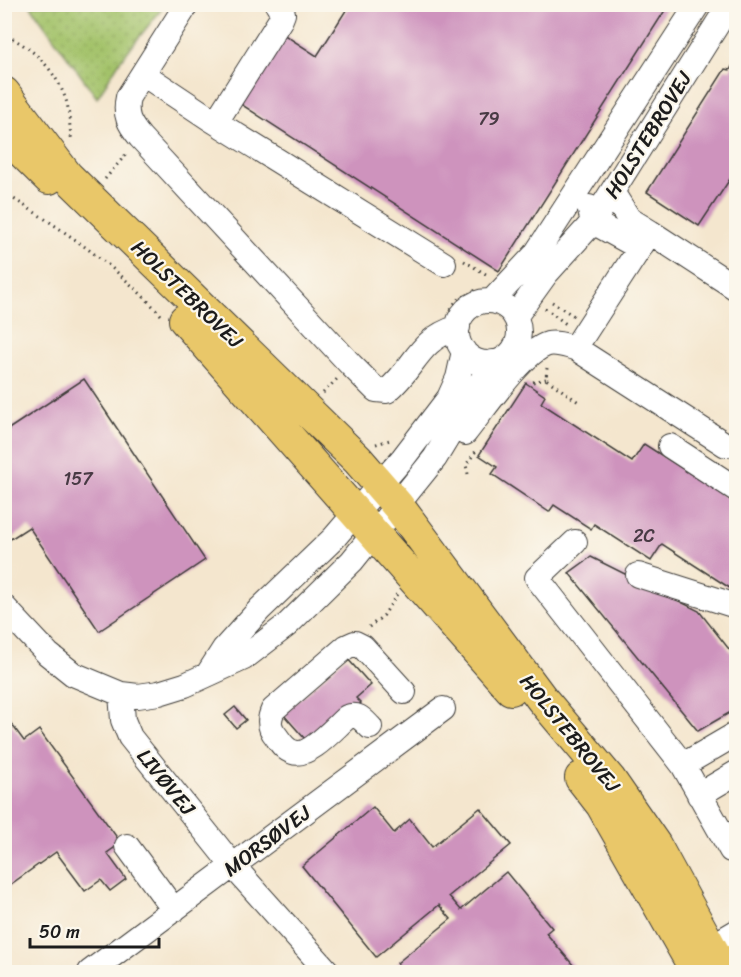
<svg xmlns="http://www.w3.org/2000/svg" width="741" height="977" font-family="Sriracha,sans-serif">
<defs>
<pattern id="grass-dots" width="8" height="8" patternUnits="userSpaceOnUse" patternTransform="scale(1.5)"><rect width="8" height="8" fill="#a3c269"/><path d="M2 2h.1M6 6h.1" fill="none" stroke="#8ca65a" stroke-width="1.8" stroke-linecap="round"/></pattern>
</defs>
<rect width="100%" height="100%" fill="#fbf7ec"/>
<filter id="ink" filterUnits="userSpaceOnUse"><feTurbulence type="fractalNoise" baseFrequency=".0167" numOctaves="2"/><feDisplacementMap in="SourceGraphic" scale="12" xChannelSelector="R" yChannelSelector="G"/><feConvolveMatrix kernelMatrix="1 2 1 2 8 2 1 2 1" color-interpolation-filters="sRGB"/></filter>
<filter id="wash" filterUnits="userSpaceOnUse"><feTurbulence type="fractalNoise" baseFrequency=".008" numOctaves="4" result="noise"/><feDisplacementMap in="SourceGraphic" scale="24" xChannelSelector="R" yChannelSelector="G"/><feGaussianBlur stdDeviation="1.35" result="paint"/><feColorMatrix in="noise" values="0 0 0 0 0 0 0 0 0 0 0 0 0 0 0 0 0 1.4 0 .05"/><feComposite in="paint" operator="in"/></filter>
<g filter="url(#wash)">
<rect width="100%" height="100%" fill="#f4e6ce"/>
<!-- grass -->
<path fill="url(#grass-dots)" stroke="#606f42" stroke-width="1.5" d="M30,5H165L120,61L97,98Z"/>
<g id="blocks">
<!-- building -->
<path fill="#ce93bd" d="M350,4H669L499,271L236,101L280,32L317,56Z
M736,59V170L699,226L647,192L725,69L730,70Z
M84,379L205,560L99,631L29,527L9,540L4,534V432Z
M526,383L545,396L541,403L632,462L644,444L736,503V592L662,544L651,561L594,524L591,529L554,505L549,512L492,474L497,467L479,455Z
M591,557L699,611L736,658V709L698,731L569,573Z
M346,657L371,685L356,698L361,703L312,747L283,714Z
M235,707L246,720L236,728L225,715Z
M4,714L24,741L39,730L121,843L107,853L126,879L110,891L101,880L85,891L56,852L4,889Z
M373,807L394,833L410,819L432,847L480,808L511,845L449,896L461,910L506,872L552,928L546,933L579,972H405L397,963L451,919L439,905L376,957L302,866Z"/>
</g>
</g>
<g filter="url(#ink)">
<use href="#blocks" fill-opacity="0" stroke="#3c3a37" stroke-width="1.5"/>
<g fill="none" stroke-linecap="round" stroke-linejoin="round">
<defs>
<path id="minor" d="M187,4L128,97C124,115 129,124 140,137L351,365L376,390L387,391C417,366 416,341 458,327
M143,74L209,118L444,264
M216,122L281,19L283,14L277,4
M612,192L629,219L650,232
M589,207L593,222L640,248
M492,301L535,255L698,4
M457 332a31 31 0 1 1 62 0a31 31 0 1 1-62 0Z
M515,317L546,274L593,222L730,4
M575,348L650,232L736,288
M465,433C482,412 523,351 548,344C557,342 567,346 575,348L726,445
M670,446L736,489
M575,542L537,578L683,765L731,850
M638,575L736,606
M4,607L48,654L73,674L121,694L138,696L159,693L185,685L244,658L287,625L352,561L435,458L493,362
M208,674L224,649L260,609L333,539L403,458L449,398L458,378L464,351
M121,694L123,720L130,737L233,866L328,972
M370,727C362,719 358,713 347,717C335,727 309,758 293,752C285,750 281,743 276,736C269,728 268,721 273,710L346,647L355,643L363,647L404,692
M683,765L736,734
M699,795L736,773
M127,846L174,910
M697,955L736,932
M90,972L443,709"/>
<path id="major" d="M4,93L67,176L358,460L398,506L542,699L610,780L655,845L724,972
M4,134L49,178
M185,320L511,689
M581,778L602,805L697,972"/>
</defs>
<!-- minor casing -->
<use href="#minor" stroke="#3c3a37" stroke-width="26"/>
<!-- major casing -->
<use href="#major" stroke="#3c3a37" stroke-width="34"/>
<!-- path -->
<path stroke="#3c3a37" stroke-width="3" stroke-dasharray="1.5 4.5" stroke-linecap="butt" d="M7,36C34,48 56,71 66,100C70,112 69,128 72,141
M105,179L128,152
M4,193C61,228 116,265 161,315
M464,261L489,276
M552,302L574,316
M545,308L566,324
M451,309L456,301L476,290
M547,368L546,379L580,403
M533,382L546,379
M323,393L337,379
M376,444L390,440
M468,474L466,465L476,451
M369,627L384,615L397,594"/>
<!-- minor -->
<use href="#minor" stroke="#fff" stroke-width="24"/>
<!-- major -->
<use href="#major" stroke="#e9c769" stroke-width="32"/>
</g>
</g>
<g text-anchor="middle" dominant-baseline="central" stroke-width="4.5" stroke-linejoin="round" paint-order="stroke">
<!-- number labels -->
<g font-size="18" fill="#483a44">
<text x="489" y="119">79</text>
<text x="78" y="479">157</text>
<text x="644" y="536">2C</text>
</g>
<!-- street labels -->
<g font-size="21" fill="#1c1c1c" stroke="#fbf7ec">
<text transform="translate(648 135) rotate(-58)">HOLSTEBROVEJ</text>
<text transform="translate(187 294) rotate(44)">HOLSTEBROVEJ</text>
<text transform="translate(570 733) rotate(51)">HOLSTEBROVEJ</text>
<text transform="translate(166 782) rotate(51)">LIVØVEJ</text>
<text transform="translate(267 841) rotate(-37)">MORSØVEJ</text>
</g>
</g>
<!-- margin -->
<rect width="741" height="977" fill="none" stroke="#fbf7ec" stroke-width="24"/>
<!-- scale -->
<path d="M30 938v9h129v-9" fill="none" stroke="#1c1c1c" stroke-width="3"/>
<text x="39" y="938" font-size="18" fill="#1c1c1c" stroke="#fbf7ec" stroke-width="4.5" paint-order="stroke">50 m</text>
</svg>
